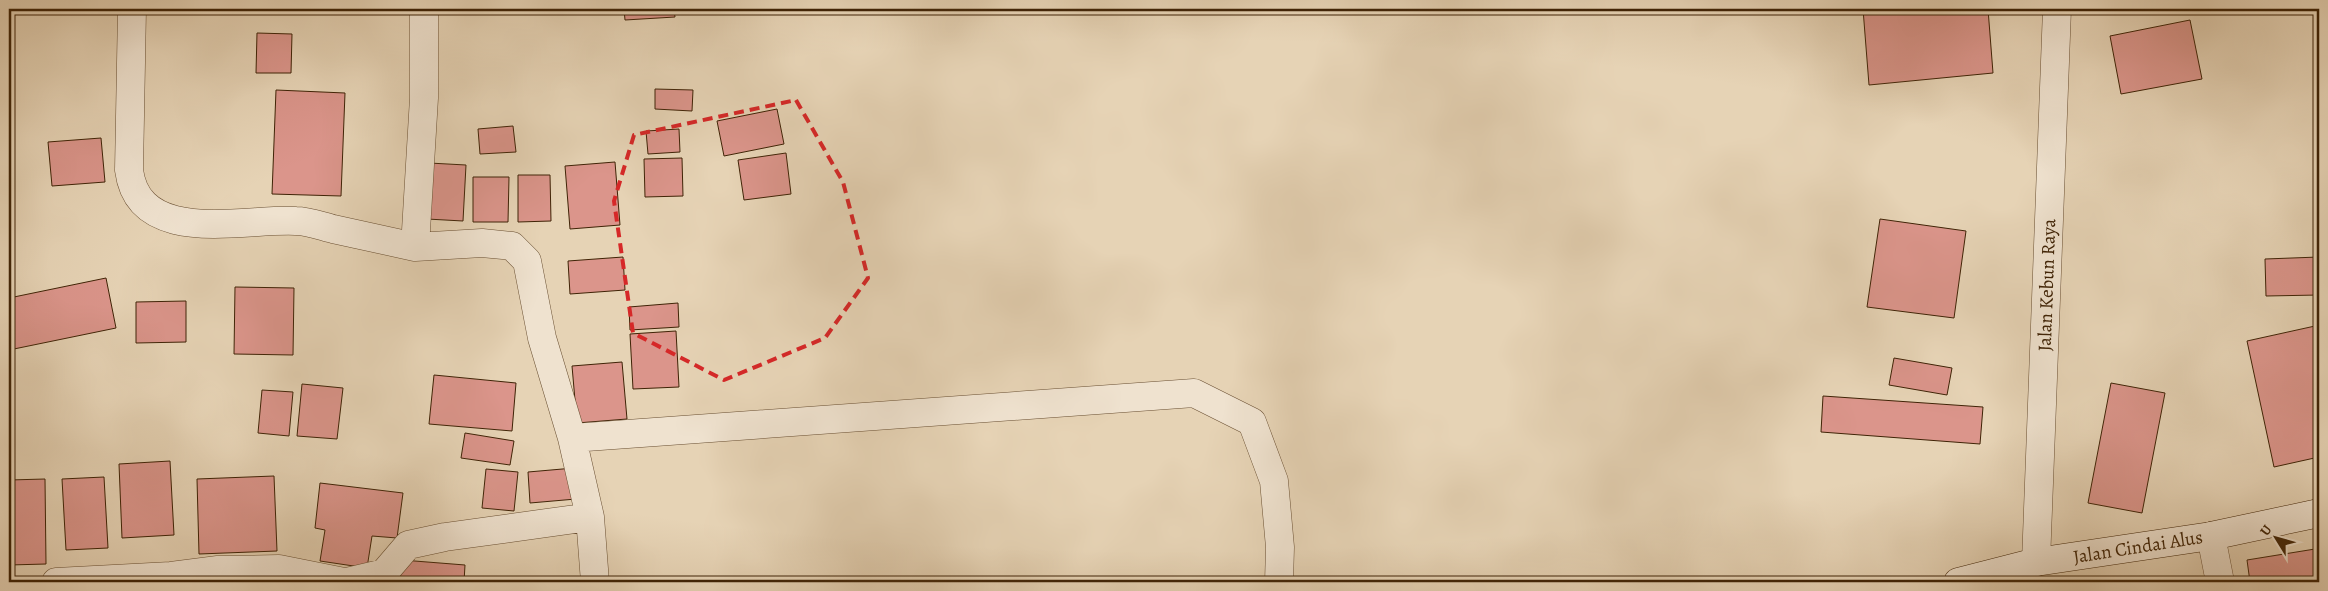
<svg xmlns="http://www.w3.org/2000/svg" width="2328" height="591" font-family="Alegreya,serif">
<rect width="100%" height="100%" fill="#e6d3b5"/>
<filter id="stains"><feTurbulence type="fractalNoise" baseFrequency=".004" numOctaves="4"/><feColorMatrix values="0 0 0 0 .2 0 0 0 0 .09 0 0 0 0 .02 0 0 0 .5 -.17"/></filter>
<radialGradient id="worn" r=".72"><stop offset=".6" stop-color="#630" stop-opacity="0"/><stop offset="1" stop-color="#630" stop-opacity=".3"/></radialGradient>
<!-- building -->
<path fill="#db958b" stroke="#3f2306" d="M624,9H674L675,17L625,20Z
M1863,9H1988L1993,73L1869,85Z
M2190,20L2202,79L2121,94L2110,36Z
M257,33L292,34L291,73H256Z
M655,89L693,90L692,111L655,109Z
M276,90L345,93L341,196L272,194Z
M777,109L784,144L724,156L717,121Z
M513,126L516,152L480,154L478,129Z
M679,129L680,152L648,154L646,131Z
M101,138L105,182L52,186L48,142Z
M786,153L791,194L744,200L738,160Z
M682,158L683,196L645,197L644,159Z
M615,162L620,225L570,229L565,166Z
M429,163L466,165L463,221L427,219Z
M518,175H550L551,221L518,222Z
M473,177H509L508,222H473Z
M1880,219L1966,231L1954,318L1867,307Z
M623,257L625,290L570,294L568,261Z
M2319,257V295L2266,296L2265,259Z
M106,278L116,328L9,350V298Z
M235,287L294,288L293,355L234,354Z
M186,301V342L136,343V302Z
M678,303L679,327L630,330L629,307Z
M2315,326L2319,347V457L2274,467L2247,341Z
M676,331L679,387L633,389L630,334Z
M1894,358L1952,368L1947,395L1889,385Z
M622,362L627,419L577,423L572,366Z
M434,375L516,383L512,431L429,424Z
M2111,383L2165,393L2142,513L2088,503Z
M302,384L343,388L337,439L297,436Z
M262,390L293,392L289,436L258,433Z
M1823,396L1983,407L1980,444L1821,432Z
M465,433L514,441L510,465L461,458Z
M170,461L174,535L122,538L119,464Z
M574,468L576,499L530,503L528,472Z
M486,469L518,472L514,511L482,508Z
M274,476L277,551L199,554L197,479Z
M104,477L108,548L66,550L62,479Z
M45,479L46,564L9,565V480Z
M320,483L403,493L397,538L372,536L367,568L320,561L325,530L315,528Z
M2315,549L2319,582H2250L2247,560Z
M402,560L465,565L464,582H400Z"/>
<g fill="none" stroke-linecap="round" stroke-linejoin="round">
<defs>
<path id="street" d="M132,9L129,170C139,247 243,218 296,221C308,221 321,226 333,229C361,235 388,241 415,247
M424,9V98L415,247L482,243L512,246L527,261L542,338L572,438L590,517
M572,438L1194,393L1252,422L1274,481L1280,547L1279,582
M2211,536L2220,582
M2036,562L2057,9
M56,582L171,576L218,570L279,569L344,582
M346,582L384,573L408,545L445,537L590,517L595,582"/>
<path id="secondary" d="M1958,582L2036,562L2211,536L2319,513"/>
</defs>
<!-- street casing -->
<use href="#street" stroke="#694f32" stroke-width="29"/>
<!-- secondary casing -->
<use href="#secondary" stroke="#3f2306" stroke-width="29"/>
<!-- street -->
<use href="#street" stroke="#efe2cf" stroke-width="28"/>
<!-- secondary -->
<use href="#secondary" stroke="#efe2cf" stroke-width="28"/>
</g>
<!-- marked area -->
<path fill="none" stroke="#d62828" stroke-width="4" stroke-dasharray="10 6" stroke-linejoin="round" d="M796,100L843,182L868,278L825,338L724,380L633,333L614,201L634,135Z"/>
<g text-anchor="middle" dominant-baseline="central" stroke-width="5" stroke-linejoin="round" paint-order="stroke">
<!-- street labels -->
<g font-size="19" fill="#3f2306" stroke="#efe2cf">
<text transform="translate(2047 285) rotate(-88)">Jalan Kebun Raya</text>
<text transform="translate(2138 547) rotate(-9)">Jalan Cindai Alus</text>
</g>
</g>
<!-- margin -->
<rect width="2328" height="591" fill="none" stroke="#e6d3b5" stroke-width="30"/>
<rect x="10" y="10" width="2308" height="571" fill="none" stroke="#3f2306" stroke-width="2.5"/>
<rect x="15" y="15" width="2298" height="561" fill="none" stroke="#3f2306"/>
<!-- north arrow -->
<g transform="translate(2276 538) rotate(307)" stroke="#efe2cf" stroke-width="4" paint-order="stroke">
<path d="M0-4L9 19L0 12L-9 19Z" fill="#3f2306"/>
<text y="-8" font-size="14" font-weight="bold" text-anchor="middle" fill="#3f2306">U</text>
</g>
<rect width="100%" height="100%" filter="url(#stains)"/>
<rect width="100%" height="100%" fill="url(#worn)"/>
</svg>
